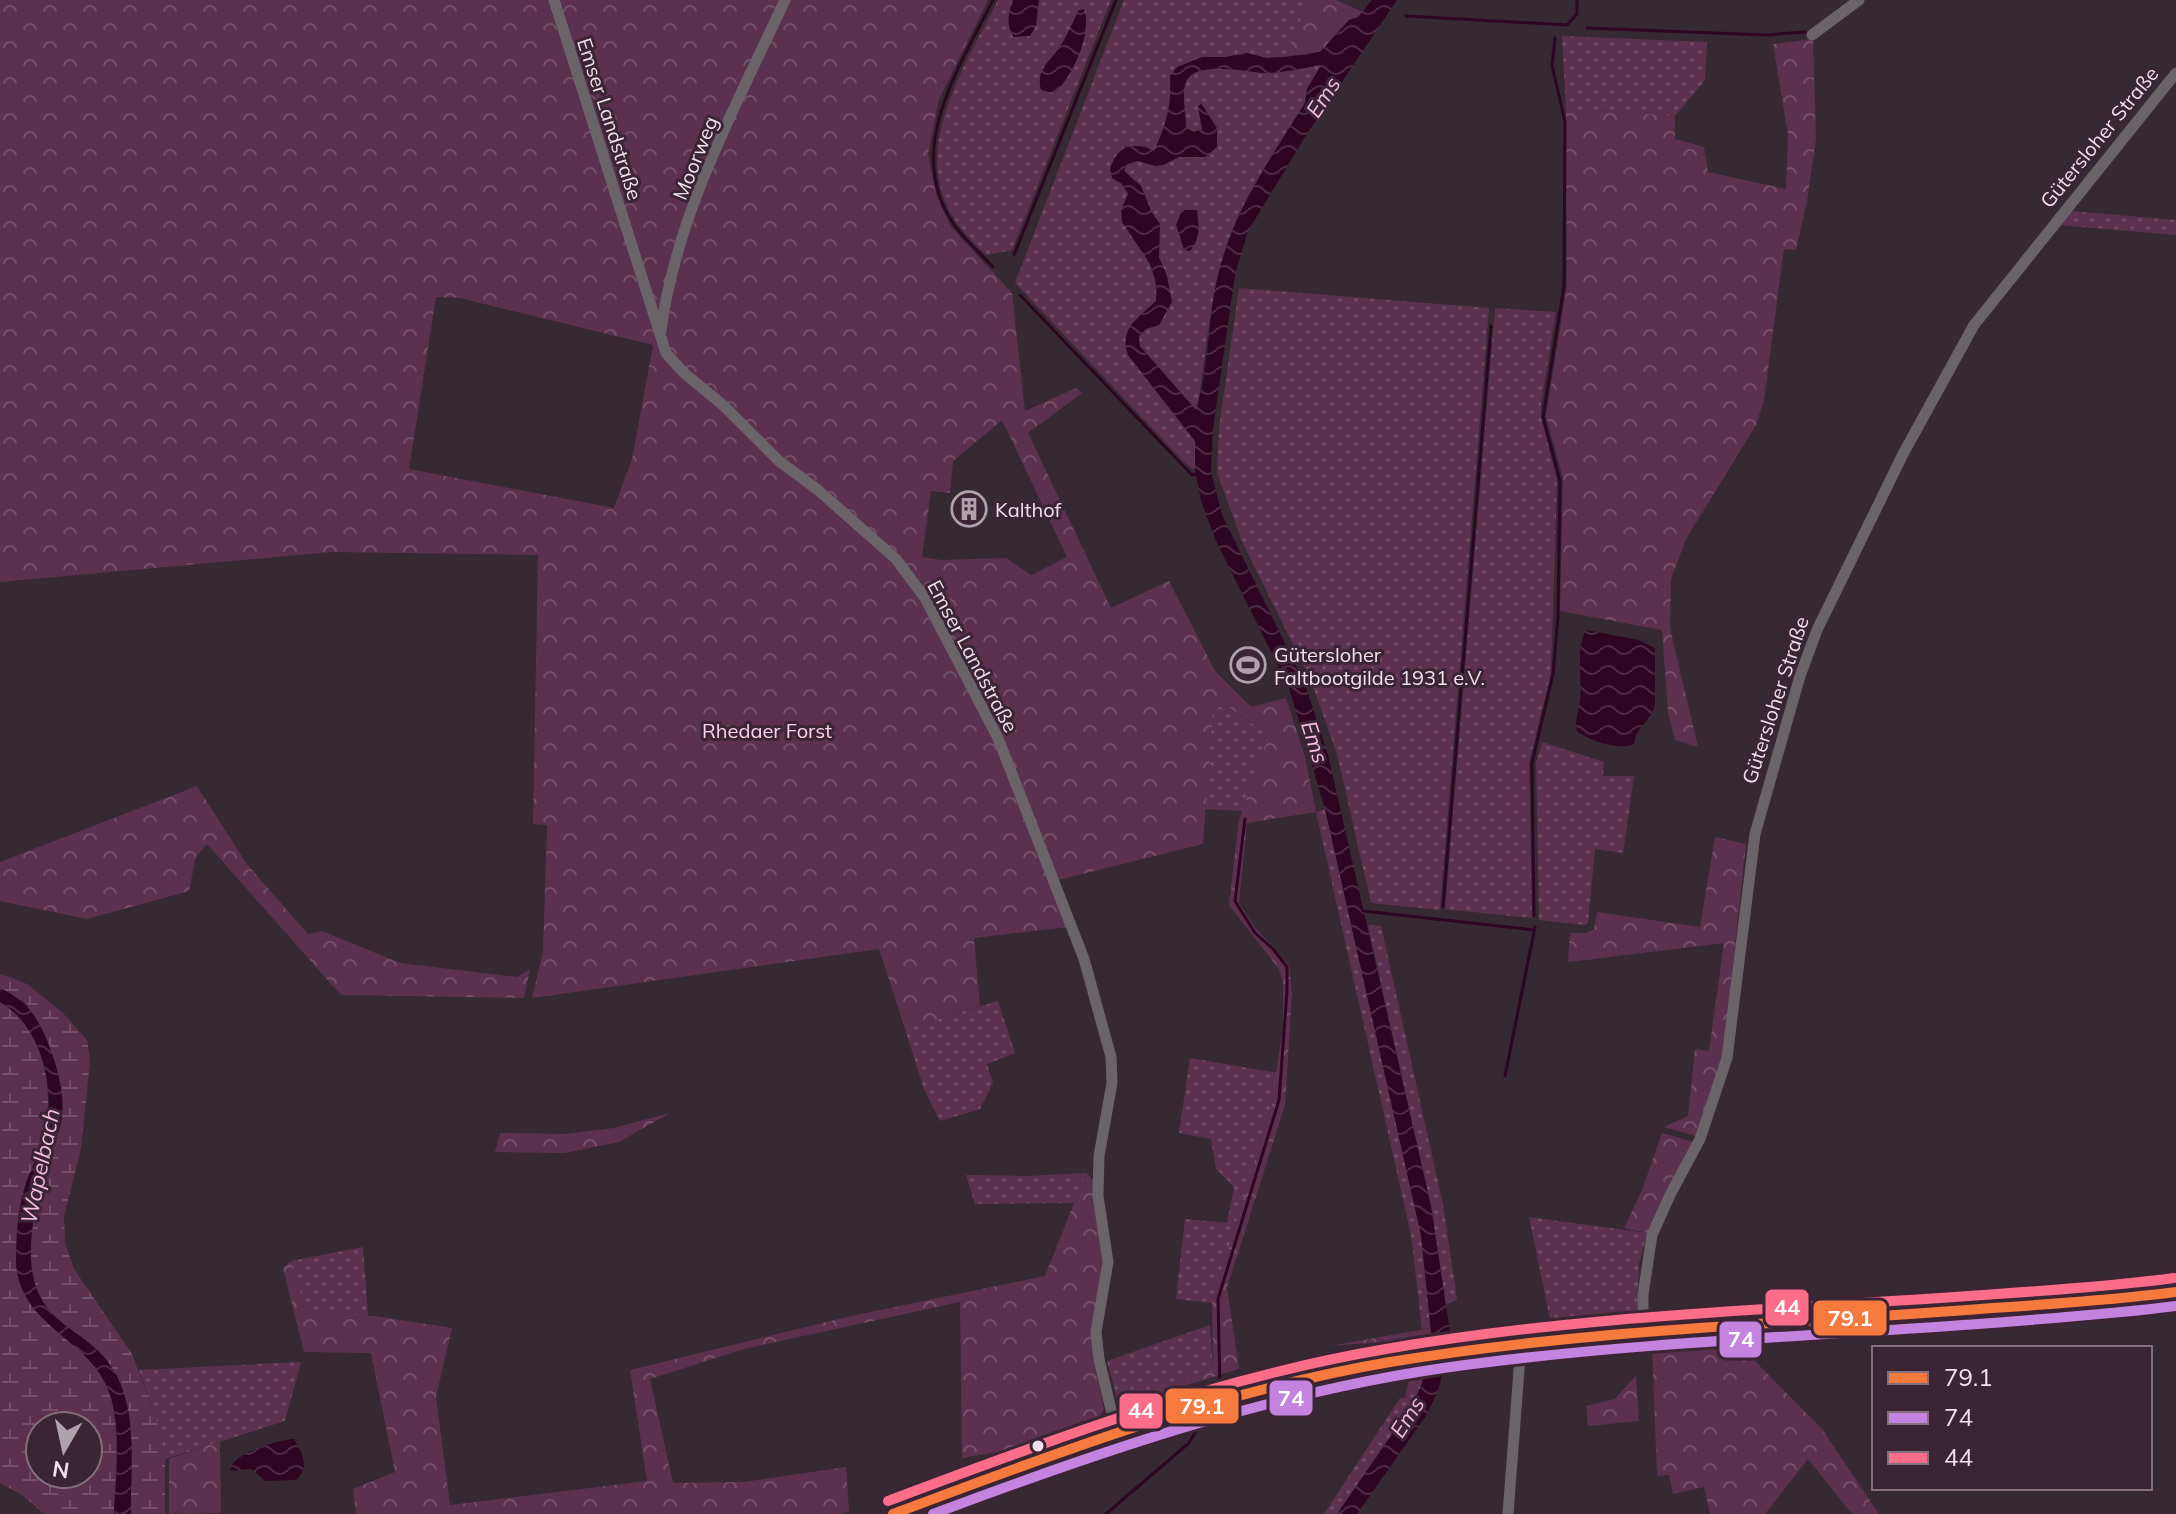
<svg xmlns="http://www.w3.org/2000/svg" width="2176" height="1514" font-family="Mulish,sans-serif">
<defs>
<pattern id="grass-dots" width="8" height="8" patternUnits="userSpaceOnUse" patternTransform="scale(2)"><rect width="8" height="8" fill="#5c314f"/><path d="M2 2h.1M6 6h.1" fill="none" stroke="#744f68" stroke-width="1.8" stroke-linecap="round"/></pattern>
<pattern id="forest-crowns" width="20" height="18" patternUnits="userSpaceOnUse" patternTransform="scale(2)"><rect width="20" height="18" fill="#5c314f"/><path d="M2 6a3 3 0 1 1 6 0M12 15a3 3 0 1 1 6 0" fill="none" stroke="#744f68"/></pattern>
<pattern id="wetland-marsh" width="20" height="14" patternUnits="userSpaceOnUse" patternTransform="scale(2)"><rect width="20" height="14" fill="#5c314f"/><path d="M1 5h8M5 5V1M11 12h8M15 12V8" fill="none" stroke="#744f68"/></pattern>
<pattern id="water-waves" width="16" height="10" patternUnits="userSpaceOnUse" patternTransform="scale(2)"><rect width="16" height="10" fill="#2e0623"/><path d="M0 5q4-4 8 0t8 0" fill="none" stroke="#4d2a43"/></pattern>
</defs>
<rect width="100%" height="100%" fill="#362932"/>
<!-- grass -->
<path fill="url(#grass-dots)" d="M998,0H1111L1012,250L986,255C976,245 965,235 957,223C906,152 966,65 998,0Z
M1124,0H1309L1285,57L1267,58L1246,53L1225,57H1202L1170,76C1172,105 1166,126 1154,151L1145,146H1124L1122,184L1128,194L1122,222C1141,247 1158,269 1156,301C1138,318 1119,328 1128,355L1195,441V470L1186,464L1015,283Z
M1562,36L1707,42L1705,80L1675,116L1566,109Z
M1322,65L1307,88L1305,103C1280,143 1253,182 1234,225C1210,283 1207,349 1197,411L1139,346V336L1146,329L1159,325L1167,276L1159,257L1160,224L1152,213L1141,186L1124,171L1127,164L1138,161L1159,167L1179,157H1205L1217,147L1200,117L1202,129L1194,132L1186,128C1186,115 1182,97 1185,85C1192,58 1248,73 1266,73C1284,73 1303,68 1322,65Z
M2070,211L2176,220V235L2059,225Z
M1239,288L1489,308L1440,910L1371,903L1337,754L1311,681L1241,539L1217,472L1219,428Z
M1495,308L1556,312L1541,404V417L1557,480L1551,673L1529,763L1532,918L1445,909Z
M1226,706L1269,735L1243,811L1205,809L1212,708Z
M1542,742L1604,762L1603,776H1634L1623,853L1595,849L1588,923L1585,925L1539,920L1536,763Z
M1325,809L1421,1235L1431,1328L1422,1329L1411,1235L1316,812Z
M1368,925L1381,926L1443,1205L1457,1300L1445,1305L1431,1206Z
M998,1001L1015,1053L987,1064L993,1083L980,1109L940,1121L924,1089L905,1029Z
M1190,1058L1278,1073L1272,1103L1212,1303L1176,1299L1185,1219L1227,1223L1234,1187L1216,1169L1211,1139L1179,1133Z
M1086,1173L1074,1203L975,1204L966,1175L1029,1176Z
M1529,1217L1647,1233L1639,1264L1637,1312L1550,1319Z
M363,1247L368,1316L306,1311L291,1261Z
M2146,1309L2147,1317L1746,1344L1744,1338L1969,1324Z
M1210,1325L1213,1372L1118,1401L1107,1361Z
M301,1362L285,1421L165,1459L156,1417L139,1370Z
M1426,1369C1413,1420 1368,1471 1337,1514H1324L1400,1398H1405L1410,1375Z"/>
<!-- forest -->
<path fill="url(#forest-crowns)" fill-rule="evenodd" d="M0,0H988L939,99L928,154L936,194L951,227L1012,293L1025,411L1076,388L1082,393L1028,433L1111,608L1169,581L1215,671L1251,707L1286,698L1305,757L1316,812L1247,823L1239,903L1253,925L1289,965L1292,994L1285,1105L1227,1288L1239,1369L1119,1406L1118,1401L1213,1371L1212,1303L1272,1103L1283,1026V983L1279,969L1229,905L1239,820L1269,735L1227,706L1213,708L1203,844L1050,882L1068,927L974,938L980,1006L905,1029L879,949L532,998L543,952L547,825L533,824L538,555L332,552L0,582ZM436,297L460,298L653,345L632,459L614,508L409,469ZM1002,420L1067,557L1031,575L1006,558L941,560L922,557L931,491L950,493L953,461Z
M1309,0H1336L1363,12L1358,18L1349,20L1320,52L1285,57Z
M1813,39L1816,139L1807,201L1796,250L1784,249L1764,400L1756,425L1686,539L1671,579L1670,628L1698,747L1675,740L1668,713L1662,630L1560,611L1563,478L1546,416L1567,285L1566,109L1675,116V139L1704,147L1708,172L1786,189L1788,134L1773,44Z
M197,786L246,863L308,934L322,931L400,963L517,977L530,969L524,998L341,995L207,844L196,856L189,891L87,919L0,901V862Z
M1715,837L1746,844L1723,1056L1696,1136L1664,1127L1688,1116L1695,1049L1709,1051L1724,943L1568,962L1570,933H1586L1594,929L1597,912L1700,927Z
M670,1113L619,1142L564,1153L495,1152L500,1133L565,1134L614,1128Z
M1662,1133L1693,1142L1647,1233L1624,1228L1642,1190Z
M1086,1173L1094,1180L1104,1261L1094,1360L1104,1409L1100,1417L1009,1450L962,1458L960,1302L744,1349L650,1379L673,1483L744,1482L846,1467L849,1511L839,1514H356L353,1489L395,1472L371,1353L304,1352L283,1268L291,1261L306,1311L374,1316L452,1328L436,1397L450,1505L647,1481L630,1370L851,1316L1045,1276Z
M1431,1328L1432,1342L1416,1344L1409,1340L1330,1346Z
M1733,1339L1822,1429L1879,1514H1852L1808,1459L1765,1514H1710L1704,1487L1673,1494L1669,1475L1657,1476L1652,1347Z
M1328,1353L1329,1360L1231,1385L1129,1416L1140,1407Z
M1636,1375L1639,1421L1588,1426L1586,1406L1615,1399Z
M220,1441L221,1513L169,1514V1459Z"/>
<!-- wetland -->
<path fill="url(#wetland-marsh)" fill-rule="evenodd" d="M0,974L27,984L63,1013L87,1040L90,1061L81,1148L64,1216L65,1243L74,1269L132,1354L156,1417L165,1459V1514H131C130,1469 138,1417 116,1375C92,1329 40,1330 32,1268C28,1236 37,1196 46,1165C50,1149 58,1136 62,1119L27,1004L0,988Z
M0,1002C42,1027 54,1086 46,1132C43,1149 32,1166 26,1183C18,1206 16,1238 16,1262C19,1325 86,1337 107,1387C122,1422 115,1476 114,1514H44L22,1495L0,1483ZM40,1426H88V1474H40Z"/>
<!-- water -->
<path fill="url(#water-waves)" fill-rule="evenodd" d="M1013,0H1039L1036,26L1030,36L1013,37C1006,24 1008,14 1013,0Z
M1372,0H1397L1305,137L1248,231L1235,275L1213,429L1211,471L1222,515L1305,684L1328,755L1431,1206L1451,1338L1438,1391L1426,1416L1357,1514H1337L1410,1408L1421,1387L1432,1342L1421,1235L1325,809L1289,688L1216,541L1201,501L1195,470V441L1128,355C1119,328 1138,319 1156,301L1157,286L1151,265L1122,222L1121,210L1128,194L1122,184L1112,178L1110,169C1118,144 1133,142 1154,151C1166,126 1172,105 1170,76L1177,67L1202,57H1225L1247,53L1267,58L1285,57L1320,52L1349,20L1358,17ZM1321,65L1307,89L1305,103C1271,157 1235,209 1219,271C1207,316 1210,367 1196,410L1140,346L1139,336L1146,329L1159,325L1172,302L1167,276L1159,257L1160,224L1152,213L1141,186L1124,171L1127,164L1138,161L1159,167L1179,157H1205L1217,147V128L1201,103L1198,107L1202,129L1194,132L1186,128C1186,115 1182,97 1185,85C1191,58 1248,73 1265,73C1283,73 1303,68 1321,65Z
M1084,9C1093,32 1072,79 1054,93L1041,90C1035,69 1052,60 1061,45C1068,34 1073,21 1079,10Z
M1182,210H1197C1199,227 1201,237 1190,251L1184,250L1176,225Z
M1586,630L1639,640L1655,648V705C1651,721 1636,727 1634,744C1618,751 1592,741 1577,732C1574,721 1579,712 1580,700C1583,679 1575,650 1586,630Z
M0,988C25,1000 36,1014 47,1040C56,1063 65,1091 62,1117C60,1134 52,1146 46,1162C37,1190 29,1236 31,1264C38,1332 91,1325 117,1376C138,1418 130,1469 131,1514H114C116,1474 123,1424 107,1387C86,1337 19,1325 16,1262C16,1238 18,1206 26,1183C32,1166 42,1149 46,1132C55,1086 42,1026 0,1002Z
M294,1439C302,1453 311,1467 296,1480L265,1481L251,1469L232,1471L230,1468C237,1452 278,1440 294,1439Z"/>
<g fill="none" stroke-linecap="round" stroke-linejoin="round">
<!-- stream -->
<path stroke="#2e0623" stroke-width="3" d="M993,0C959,68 902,152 955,226C966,241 981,254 993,267
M1406,16L1567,25L1577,14V0
M1587,28L1766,35L1805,32
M1014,255L1116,0
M1020,295L1192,475L1200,473
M1443,907L1491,326
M1363,911L1534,930
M1534,916L1532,763L1553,674L1558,617L1560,481L1543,417L1564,286L1565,122L1552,65L1555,38
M1505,1076L1535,927
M2131,1284L2176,1279
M1743,1336L1969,1323L2145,1308
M1654,1343L1732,1337
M1528,1363L1531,1357L1538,1354L1636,1345
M1220,1388L1218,1299L1279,1100L1287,991V967L1273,949L1255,933L1235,901L1245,819
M1106,1514L1189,1443L1202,1421"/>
<!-- minor -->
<path stroke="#6a6368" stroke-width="11" d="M554,0L666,353L683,372L724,406L779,461L818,490L896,559L925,598L998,738L1084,959L1111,1057L1112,1083L1099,1156L1098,1196L1108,1262L1096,1332L1099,1359L1116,1431
M1812,35L1859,0
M661,331C676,214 736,106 785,0
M1643,1332V1295L1652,1235L1670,1195L1700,1139L1727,1058L1755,834L1800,676L1817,630L1903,454L1974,325L2176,73
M1508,1514L1521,1344"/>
<!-- major -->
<path stroke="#6c6369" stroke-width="14" d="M893,1514C1080,1443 1260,1377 1461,1351C1644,1327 1828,1322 2012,1307C2067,1303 2122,1300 2176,1292"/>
<defs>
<path id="bus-1" d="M893,1514C1055,1453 1219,1391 1390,1362C1589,1329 1791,1324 1992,1308C2054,1304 2115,1300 2176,1292"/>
<path id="bus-2" d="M933,1514C1106,1449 1281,1389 1465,1365C1640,1342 1816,1336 1992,1323C2053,1318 2115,1314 2176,1306"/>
<path id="bus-3" d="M888,1501C1050,1440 1214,1378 1386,1349C1587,1314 1793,1309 1997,1294C2056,1290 2115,1286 2174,1278"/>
</defs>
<!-- bus-1 casing -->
<use href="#bus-1" stroke="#3b2434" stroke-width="16"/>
<!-- bus-2 casing -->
<use href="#bus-2" stroke="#3b2434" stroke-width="16"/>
<!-- bus-3 casing -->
<use href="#bus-3" stroke="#3b2434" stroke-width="16"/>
<!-- bus-1 -->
<use href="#bus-1" stroke="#f6793e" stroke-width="10"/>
<!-- bus-2 -->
<use href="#bus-2" stroke="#c483df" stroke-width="10"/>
<!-- bus-3 -->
<use href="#bus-3" stroke="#fb6d88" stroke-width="10"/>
</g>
<!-- icons -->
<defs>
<symbol id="building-ring" viewBox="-11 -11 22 22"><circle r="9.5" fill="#3b2434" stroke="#b0a1aa" stroke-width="1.5"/><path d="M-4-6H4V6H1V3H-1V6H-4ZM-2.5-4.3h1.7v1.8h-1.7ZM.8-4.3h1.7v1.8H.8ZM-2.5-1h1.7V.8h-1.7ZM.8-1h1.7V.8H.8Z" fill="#b0a1aa"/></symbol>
<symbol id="stadium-ring" viewBox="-11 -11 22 22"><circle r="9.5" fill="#3b2434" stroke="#b0a1aa" stroke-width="1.5"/><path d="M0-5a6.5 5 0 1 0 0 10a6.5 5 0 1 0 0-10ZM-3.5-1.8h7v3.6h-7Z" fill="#b0a1aa"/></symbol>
</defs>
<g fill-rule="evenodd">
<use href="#building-ring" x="949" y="489" width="40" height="40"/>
<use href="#stadium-ring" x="1228" y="645" width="40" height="40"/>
</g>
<!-- markers -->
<circle fill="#f1e1eb" stroke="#3b2434" stroke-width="3" cx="1038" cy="1446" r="7"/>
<g text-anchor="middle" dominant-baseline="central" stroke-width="6" stroke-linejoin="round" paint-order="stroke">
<!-- street labels -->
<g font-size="20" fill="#f1e1eb" stroke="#3b2434">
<text transform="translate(610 119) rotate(72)">Emser Landstraße</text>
<text transform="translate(2099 137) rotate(-51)">Gütersloher Straße</text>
<text transform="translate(695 158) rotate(-68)">Moorweg</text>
<text transform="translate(973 656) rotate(62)">Emser Landstraße</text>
<text transform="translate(1775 700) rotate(-72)">Gütersloher Straße</text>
</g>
<!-- poi labels -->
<g font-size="20" fill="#f1e1eb" stroke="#3b2434" text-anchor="start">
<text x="995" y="509">Kalthof</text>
<text x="1274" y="654">Gütersloher<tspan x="1274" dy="23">Faltbootgilde 1931 e.V.</tspan></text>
</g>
<!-- park labels -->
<g font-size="20" fill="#f9d3eb" stroke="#3b2434">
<text x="767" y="730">Rhedaer Forst</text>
</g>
<!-- water labels -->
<g font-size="22" font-style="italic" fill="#f5bde1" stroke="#3b2434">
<text transform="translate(1323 97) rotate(-57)">Ems</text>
<text transform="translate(1315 742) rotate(72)">Ems</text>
<text transform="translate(40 1166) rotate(-78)">Wapelbach</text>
<text transform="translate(1407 1417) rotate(-57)">Ems</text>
</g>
</g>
<g stroke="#3b2434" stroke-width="3">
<rect x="1764" y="1288" width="46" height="39" rx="8" fill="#fb6d88"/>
<rect x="1812" y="1299" width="76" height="38" rx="8" fill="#f6793e"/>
<rect x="1718" y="1320" width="45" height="39" rx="8" fill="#c483df"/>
<rect x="1268" y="1379" width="46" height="38" rx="8" fill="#c483df"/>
<rect x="1164" y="1387" width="76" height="38" rx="8" fill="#f6793e"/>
<rect x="1118" y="1392" width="46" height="38" rx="8" fill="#fb6d88"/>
</g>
<g font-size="22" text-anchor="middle" font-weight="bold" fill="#fff">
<text x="1787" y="1315">44</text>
<text x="1850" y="1326">79.1</text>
<text x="1741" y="1347">74</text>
<text x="1291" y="1406">74</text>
<text x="1202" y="1414">79.1</text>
<text x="1141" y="1418">44</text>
</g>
<!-- legend -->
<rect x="1872" y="1346" width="280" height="144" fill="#3b2434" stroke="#84707d" stroke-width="2"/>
<rect x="1888" y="1372" width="40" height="12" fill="#f6793e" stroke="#84707d" stroke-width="2"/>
<text x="1944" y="1386" font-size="24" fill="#f1e1eb">79.1</text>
<rect x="1888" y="1412" width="40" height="12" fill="#c483df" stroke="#84707d" stroke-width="2"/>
<text x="1944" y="1426" font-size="24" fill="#f1e1eb">74</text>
<rect x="1888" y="1452" width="40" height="12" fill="#fb6d88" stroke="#84707d" stroke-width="2"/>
<text x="1944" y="1466" font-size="24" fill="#f1e1eb">44</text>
<!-- north arrow -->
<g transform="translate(64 1450) rotate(189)"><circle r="38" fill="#3b2434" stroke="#84707d" stroke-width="2"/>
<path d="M0-6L14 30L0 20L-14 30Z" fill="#b0a1aa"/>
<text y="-12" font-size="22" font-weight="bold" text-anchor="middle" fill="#f1e1eb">N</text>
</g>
</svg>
